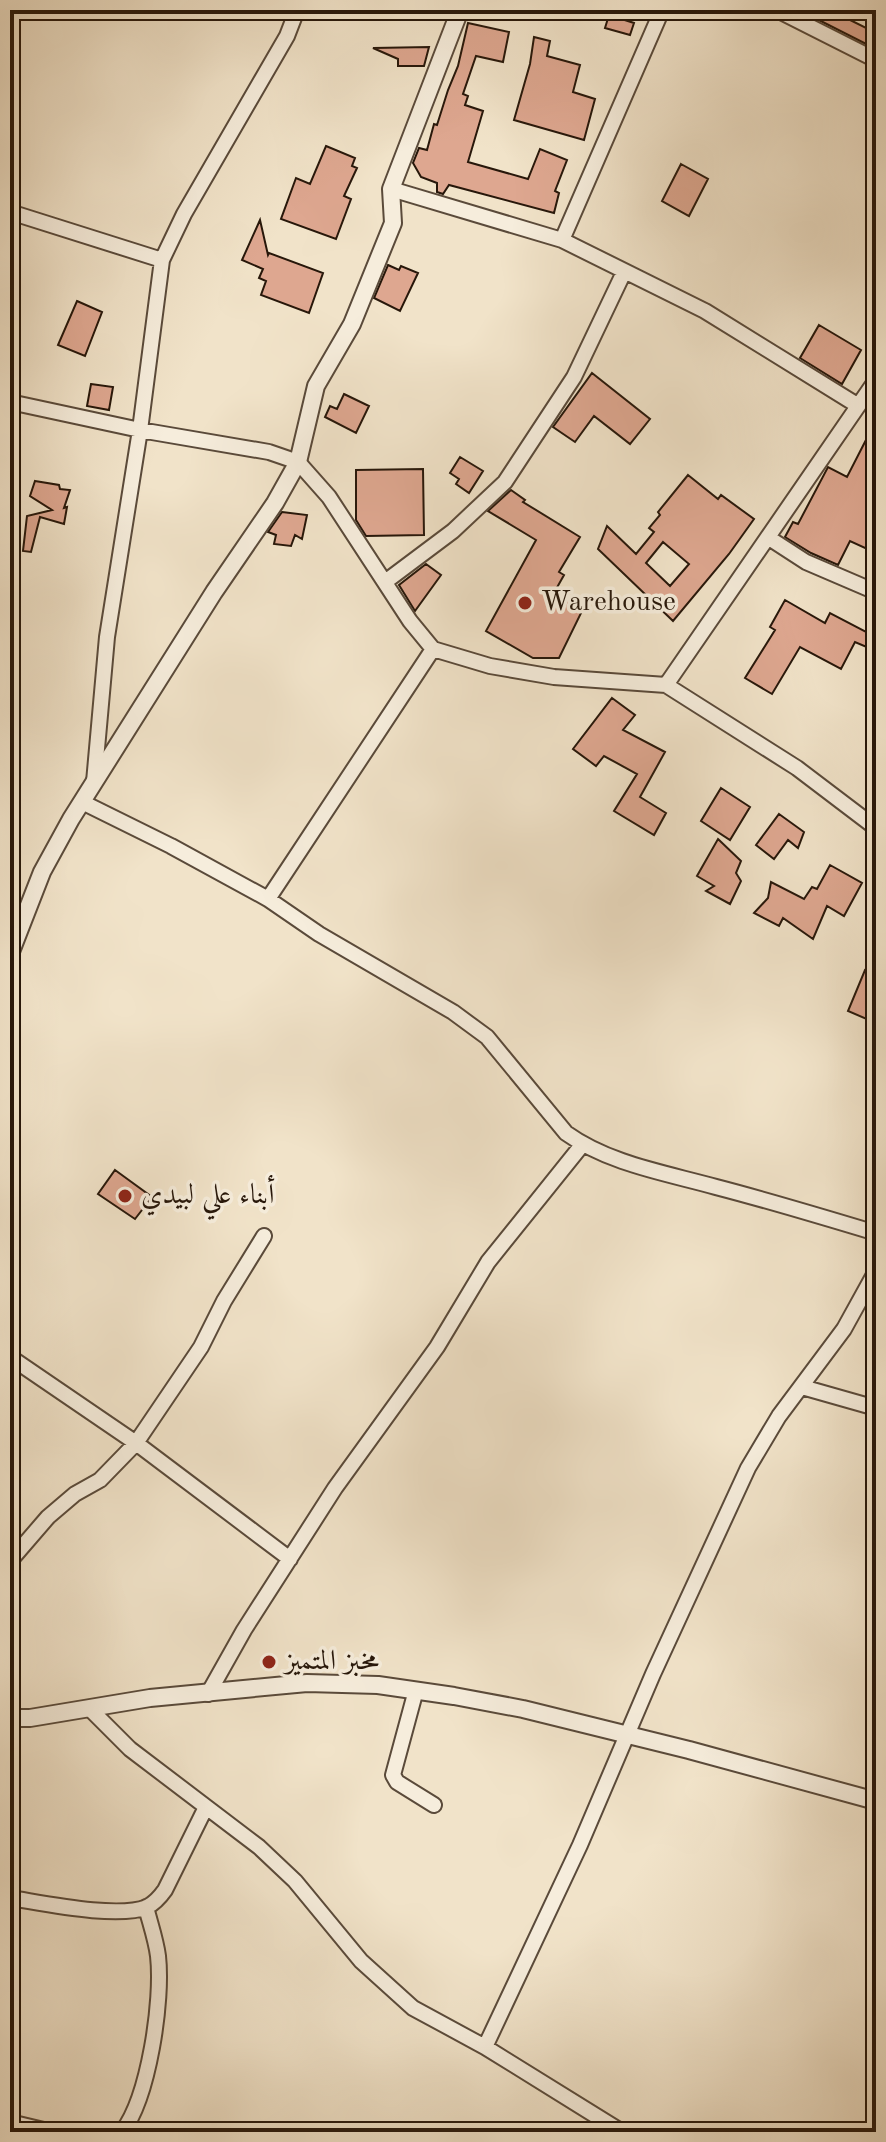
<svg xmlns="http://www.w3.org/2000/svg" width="886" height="2142" font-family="'Old Standard TT',Amiri,serif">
<rect width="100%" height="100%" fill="#f1e3c9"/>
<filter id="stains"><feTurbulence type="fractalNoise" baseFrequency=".0025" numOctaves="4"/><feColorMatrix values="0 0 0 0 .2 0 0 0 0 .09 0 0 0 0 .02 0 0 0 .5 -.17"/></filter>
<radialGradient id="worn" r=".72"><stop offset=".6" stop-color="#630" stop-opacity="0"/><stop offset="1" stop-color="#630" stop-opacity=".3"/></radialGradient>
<!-- building -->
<path fill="#dea790" stroke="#27170a" stroke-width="2" fill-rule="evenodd" d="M799,10H850L846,18L868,29L876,12V49Z
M609,15L634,23L630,35L605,28Z
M468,23L509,32L503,62L476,56L463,94L468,96L465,105L483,111L468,162L528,179L540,149L567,160L555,191L559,193L554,213L449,185L443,194L437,192V183L421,177L413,163L419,148L427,150L434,124L437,125L448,90L458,66Z
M534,37L550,41L547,56L580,65L573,92L595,99L584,140L514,120L530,64Z
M429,47L424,66H398V59L373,48Z
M326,146L355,158L352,166L357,168L344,196L351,199L336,239L281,219L296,178L310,184Z
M681,164L708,179L689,216L662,201Z
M260,220L268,255L269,253L323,273L309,313L261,295L266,281L259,278L263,269L242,260Z
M388,265L399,270L401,266L418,273L400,311L374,298Z
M77,301L102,312L85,356L58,345Z
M819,325L861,350L842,384L800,358Z
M592,373L650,419L630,444L594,416L575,442L553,427Z
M91,384L113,387L109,410L87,406Z
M344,394L369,406L356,433L325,417L330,406L337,409Z
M867,438L876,443V492L870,504L876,507V553L850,541L838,565L811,553L785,537L793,522L798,524L828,467L847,477Z
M460,457L483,471L469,493L456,484L459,479L450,473Z
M423,469L424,535L366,536L356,520V470Z
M688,475L718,499L721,495L754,519L729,554L673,621L598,549L607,526L636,554L654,532L649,528L660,515L658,512ZM663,542L689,564L670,586L646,563Z
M35,481L59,485L60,489L70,490L64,508L67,507L64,524L40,517L31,552L23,551L27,516L52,510L30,496Z
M511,490L525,500L523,502L580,537L559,572L564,575L555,591L584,607L559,658H533L486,631L536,540L488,511Z
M282,512L307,515L302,539L295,535L291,546L274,544L276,535L268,532Z
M426,564L441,575L415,611L399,585Z
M785,600L825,623L830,613L876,637V651L855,642L841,669L800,647L772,694L745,678L775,630L770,627Z
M612,698L635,715L623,730L665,752L640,797L666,813L654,835L614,811L637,774L604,756L596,766L573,749Z
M721,788L750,807L730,840L701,821Z
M779,814L804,832L798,848L788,840L774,859L756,845Z
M718,839L741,861L736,873L741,881L730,904L706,891L714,886L697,876Z
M830,865L862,883L844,916L827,906L813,939L783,918L779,926L754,913L768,898L771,882L804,899L812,887L817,889Z
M865,970L876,974V1023L848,1011Z
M115,1170L152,1197L135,1219L98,1194Z"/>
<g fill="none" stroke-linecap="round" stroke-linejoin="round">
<defs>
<path id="minor" d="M777,10L876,60
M391,189L562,240L705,311L857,405
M10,212L162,260
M562,240L662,10
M10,402L140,430L269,452L298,462L329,497L410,621L433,649L490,666L554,677L666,685L797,768L876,828
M769,538L806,562L876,592
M385,582L453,531L505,482L574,377L624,272
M666,685L876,380
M94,782L107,637L140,430L162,260L184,214L287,36L297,10
M82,802L171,846L268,899L319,934L453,1012L487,1037L566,1133C609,1164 666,1173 716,1187C770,1201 823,1217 876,1233
M268,899L433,649
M10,1357L136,1443L290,1559
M802,1387L876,1408
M10,1561L48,1517L75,1494L100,1480L136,1443L201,1347L224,1301L264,1236
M416,1690L393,1775L397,1782L434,1805
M208,1694L244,1630L335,1488L437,1347L488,1262L582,1145
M90,1709L130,1749L259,1847L295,1881L361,1961L413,2008L485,2047L622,2132
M10,1898C43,1903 117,1919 147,1907C155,1903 160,1897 165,1890L206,1807
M485,2047L580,1845L653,1674L748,1468L779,1416L844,1329L876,1271
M10,2122L52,2132
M122,2132C149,2097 163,2000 158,1956C156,1940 150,1923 146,1907"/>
<path id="tertiary" d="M10,954L42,872L71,819L214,592L275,503L298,462L316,386L352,324L393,223L391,189L460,10
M10,1718H30L150,1698L307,1683L378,1685L454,1696L523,1709L689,1750L876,1801"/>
</defs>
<!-- minor casing -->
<use href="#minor" stroke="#5a4a3a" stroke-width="18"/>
<!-- tertiary casing -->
<use href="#tertiary" stroke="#5a4a3a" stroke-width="20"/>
<!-- minor -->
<use href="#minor" stroke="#f6eddc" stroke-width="14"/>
<!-- tertiary -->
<use href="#tertiary" stroke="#f6eddc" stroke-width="16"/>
</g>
<!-- markers -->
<g fill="#8f2418" stroke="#f6eddc" stroke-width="3">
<circle cx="525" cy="603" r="8"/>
<circle cx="125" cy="1196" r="8"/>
<circle cx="269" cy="1662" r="8"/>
</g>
<g text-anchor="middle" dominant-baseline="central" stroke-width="7" stroke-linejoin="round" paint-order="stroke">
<!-- poi labels -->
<g font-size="28" fill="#27170a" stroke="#f6eddc" text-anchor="start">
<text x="541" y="603">Warehouse</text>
<text x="141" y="1196">أبناء علي لبيدي</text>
<text x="285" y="1662">مخبز المتميز</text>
</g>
</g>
<!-- margin -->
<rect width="886" height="2142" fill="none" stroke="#f1e3c9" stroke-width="40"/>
<rect x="12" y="12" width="862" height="2118" fill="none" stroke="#27170a" stroke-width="4"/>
<rect x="20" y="20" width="846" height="2102" fill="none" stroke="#27170a" stroke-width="2"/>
<rect width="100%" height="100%" filter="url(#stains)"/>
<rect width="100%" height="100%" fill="url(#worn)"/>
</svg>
